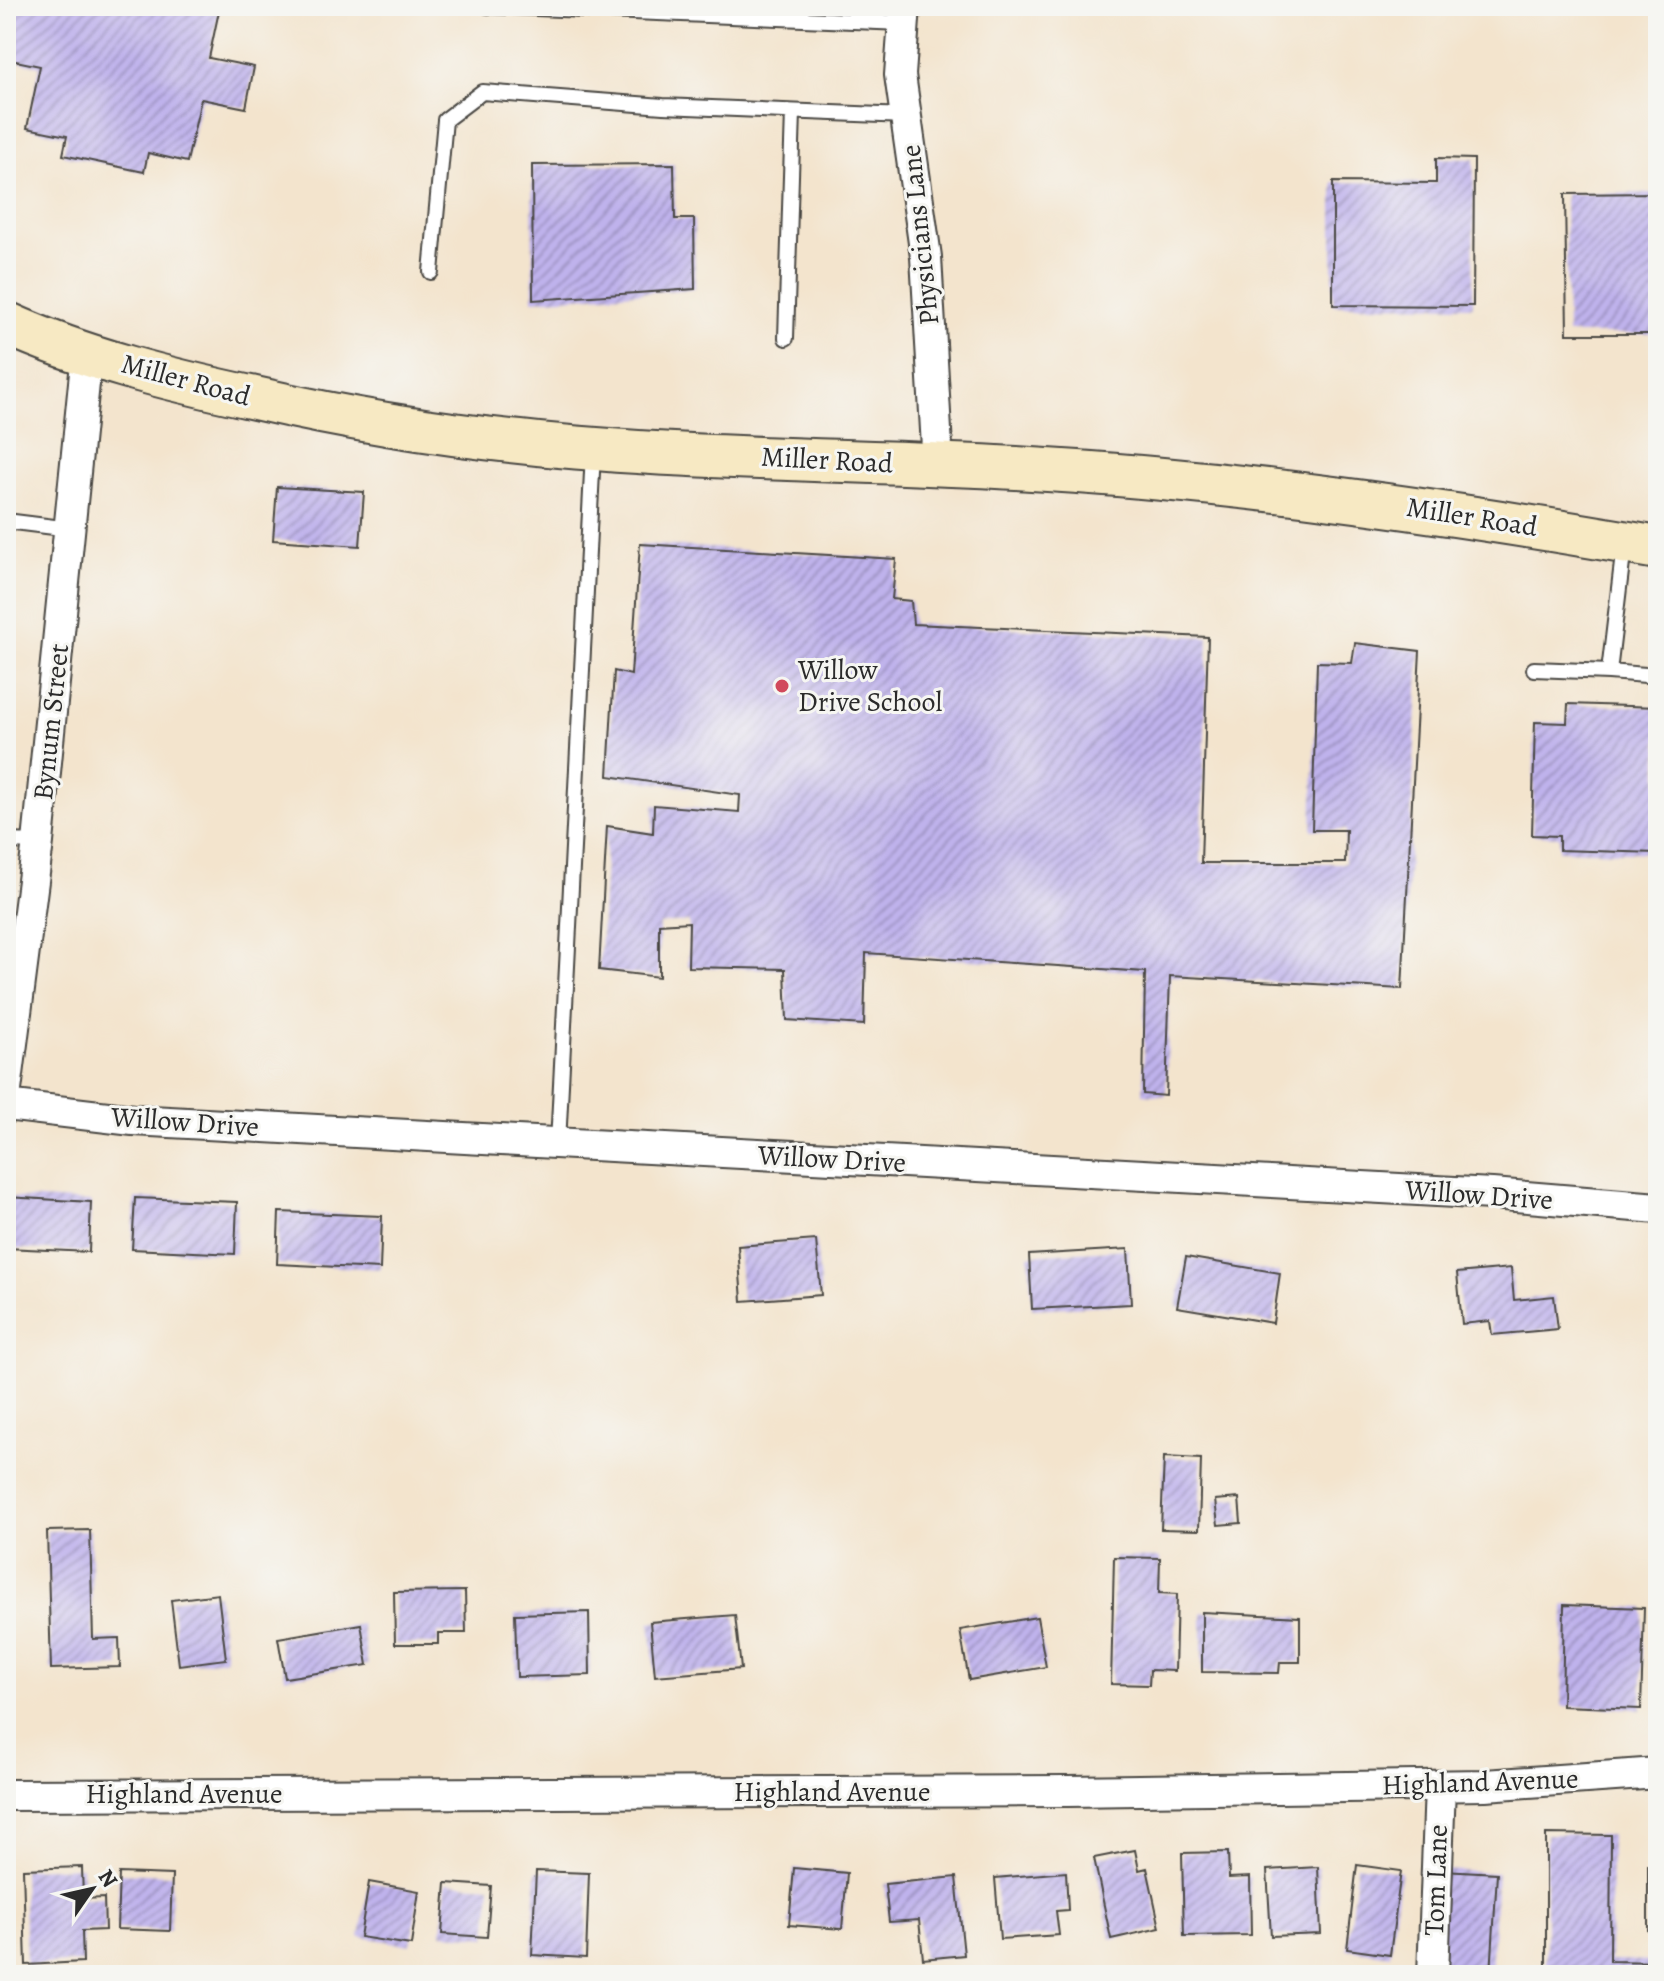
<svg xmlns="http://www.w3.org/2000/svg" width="1664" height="1981" font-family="Alegreya,serif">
<defs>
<pattern id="building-hatch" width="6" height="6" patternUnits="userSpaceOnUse" patternTransform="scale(2)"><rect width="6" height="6" fill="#bfb2ec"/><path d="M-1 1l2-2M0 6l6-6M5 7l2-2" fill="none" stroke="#9b91bf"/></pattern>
</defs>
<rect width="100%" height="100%" fill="#f6f6f2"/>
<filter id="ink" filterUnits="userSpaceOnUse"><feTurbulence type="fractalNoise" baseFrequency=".0125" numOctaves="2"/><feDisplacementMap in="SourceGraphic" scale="16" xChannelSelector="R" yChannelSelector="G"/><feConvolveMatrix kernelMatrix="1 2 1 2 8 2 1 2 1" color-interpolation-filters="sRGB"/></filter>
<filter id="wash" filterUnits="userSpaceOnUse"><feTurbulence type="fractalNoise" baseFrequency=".006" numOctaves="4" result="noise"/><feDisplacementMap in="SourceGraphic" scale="32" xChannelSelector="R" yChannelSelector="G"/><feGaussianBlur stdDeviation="1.8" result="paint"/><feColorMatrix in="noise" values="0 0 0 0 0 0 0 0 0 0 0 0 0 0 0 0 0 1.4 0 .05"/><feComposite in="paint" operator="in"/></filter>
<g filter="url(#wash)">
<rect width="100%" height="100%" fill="#f3e4cd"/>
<g id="blocks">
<!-- building -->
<path fill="url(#building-hatch)" d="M7,6H220L209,58L254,67L246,108L201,99L187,162L148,153L144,172L63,155L67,136L27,128L40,66L6,59Z
M1436,158L1474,159L1473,306L1333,305V182L1436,183Z
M674,164L675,219H694L695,289L533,300L532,165Z
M1658,193V334H1567L1565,194Z
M277,487L364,492L360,546L273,540Z
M640,544L896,559L892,599L911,601L913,624L1208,637L1201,863H1345L1346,830H1312L1317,662L1352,663L1355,643L1420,651L1402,989L1170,976L1166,1096L1143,1094L1145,972L866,953L864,1025L787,1020L785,969L688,967L689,922L659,924V977L599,970L607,826L653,833L654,805L739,812L740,795L608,776L614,671L631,675Z
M1568,704L1658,707V853L1559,850V836L1532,835L1535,722L1567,723Z
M6,1197L91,1202L89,1252L6,1248Z
M135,1198L237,1202L235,1254L132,1249Z
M279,1212L382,1216L380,1269L277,1264Z
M816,1240L821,1295L742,1301L738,1246Z
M1128,1249L1131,1304L1032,1309L1029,1255Z
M1186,1257L1280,1273L1273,1323L1177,1307Z
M1511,1268L1514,1300L1554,1296L1558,1329L1492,1335L1490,1321L1462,1324L1457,1273Z
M1164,1457L1201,1459L1199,1530L1161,1529Z
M1239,1498L1241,1523L1218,1525L1215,1500Z
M90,1530L93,1639L119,1638L120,1667L51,1669L47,1531Z
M1114,1557L1160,1558L1159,1593L1177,1594L1175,1671L1150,1670L1149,1685L1111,1684Z
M465,1591L466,1633H438V1644H395L394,1592Z
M218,1594L226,1659L179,1665L171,1600Z
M1564,1605L1644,1608L1641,1709L1562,1706Z
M589,1612L590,1675L517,1677L515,1614Z
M1202,1612L1300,1617V1662H1280L1279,1673L1202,1672Z
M735,1615L741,1669L655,1676L650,1622Z
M1037,1617L1046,1667L969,1680L960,1630Z
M361,1624L368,1665L285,1678L278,1638Z
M1546,1834L1611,1835L1610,1961L1658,1962V1975H1546Z
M1135,1850L1139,1870L1147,1868L1160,1928L1111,1939L1094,1858Z
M1228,1852L1229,1878L1250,1877L1251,1935L1184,1936L1182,1853Z
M1357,1865L1401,1871L1390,1955L1347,1949Z
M1648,1865L1658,1866V1931H1648Z
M82,1867L83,1899L104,1898L105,1930L82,1931L83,1962L26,1965L23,1869Z
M1318,1867L1321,1934L1271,1936L1267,1870Z
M794,1868L847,1873L842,1929L789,1925Z
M1442,1870L1497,1873L1491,1975H1436Z
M536,1871L589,1873L586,1958L532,1955Z
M1066,1872L1068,1910L1056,1911L1059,1935L1000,1939L995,1878Z
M119,1873L172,1875L170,1931L117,1929Z
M956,1877L964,1955L923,1959L919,1920L889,1922L885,1884Z
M369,1882L419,1891L411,1945L360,1937Z
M446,1883L491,1886L487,1937L442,1934Z"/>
</g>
</g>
<g filter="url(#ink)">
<use href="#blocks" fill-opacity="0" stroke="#494743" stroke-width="2"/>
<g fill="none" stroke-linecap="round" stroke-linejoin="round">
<defs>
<path id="lane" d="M487,6L903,23
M431,272L445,120L482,92L663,106L906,116
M786,338L793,112
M6,521L70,529
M1534,669L1609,672L1624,546
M1609,672L1658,676
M6,841L38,842
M558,1144L593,452"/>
<path id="street" d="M905,6L900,75L926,257L938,465
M6,1090L38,842L87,353
M6,1105L133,1120L1492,1194L1658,1208
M6,1795L1068,1791L1485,1785L1658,1773
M1433,1975L1440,1786"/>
<path id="secondary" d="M6,323C85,359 171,380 255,398C343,418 431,433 520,442C684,460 851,459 1016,468C1232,480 1445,511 1658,548"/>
</defs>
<!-- lane casing -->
<use href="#lane" stroke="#494743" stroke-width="18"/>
<!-- street casing -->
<use href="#street" stroke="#494743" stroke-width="34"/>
<!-- secondary casing -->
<use href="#secondary" stroke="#494743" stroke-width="46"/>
<!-- lane -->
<use href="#lane" stroke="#fff" stroke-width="14"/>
<!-- street -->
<use href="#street" stroke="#fff" stroke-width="30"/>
<!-- secondary -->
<use href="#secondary" stroke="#f7e9c3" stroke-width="42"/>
</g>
</g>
<!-- markers -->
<circle fill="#d1495b" stroke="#f6f6f2" stroke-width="3" cx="782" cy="686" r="8"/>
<g text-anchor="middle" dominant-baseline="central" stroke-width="6" stroke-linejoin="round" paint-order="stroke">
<!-- street labels -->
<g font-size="28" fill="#2b2b2b" stroke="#f6f6f2">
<text transform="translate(920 235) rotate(-96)">Physicians Lane</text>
<text transform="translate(186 380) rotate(15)">Miller Road</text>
<text transform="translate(827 460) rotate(3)">Miller Road</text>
<text transform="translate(1472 517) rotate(9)">Miller Road</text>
<text transform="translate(51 722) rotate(-84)">Bynum Street</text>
<text transform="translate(185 1122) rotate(4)">Willow Drive</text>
<text transform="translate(832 1159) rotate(3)">Willow Drive</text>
<text transform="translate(1479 1195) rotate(4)">Willow Drive</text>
<text transform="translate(1480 1782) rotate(-2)">Highland Avenue</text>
<text x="832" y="1792">Highland Avenue</text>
<text x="184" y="1794">Highland Avenue</text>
<text transform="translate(1436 1880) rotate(-88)">Tom Lane</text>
</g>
<!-- poi labels -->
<g font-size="28" fill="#2b2b2b" stroke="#f6f6f2" text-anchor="start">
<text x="798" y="670">Willow<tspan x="798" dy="32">Drive School</tspan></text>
</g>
</g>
<!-- margin -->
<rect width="1664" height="1981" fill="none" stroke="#f6f6f2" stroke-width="32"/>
<!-- north arrow -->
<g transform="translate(92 1889) rotate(56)" stroke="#f6f6f2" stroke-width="6" paint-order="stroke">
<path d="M0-6L14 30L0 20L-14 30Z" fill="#2b2b2b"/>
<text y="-12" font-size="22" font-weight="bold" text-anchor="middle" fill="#2b2b2b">N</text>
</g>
</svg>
